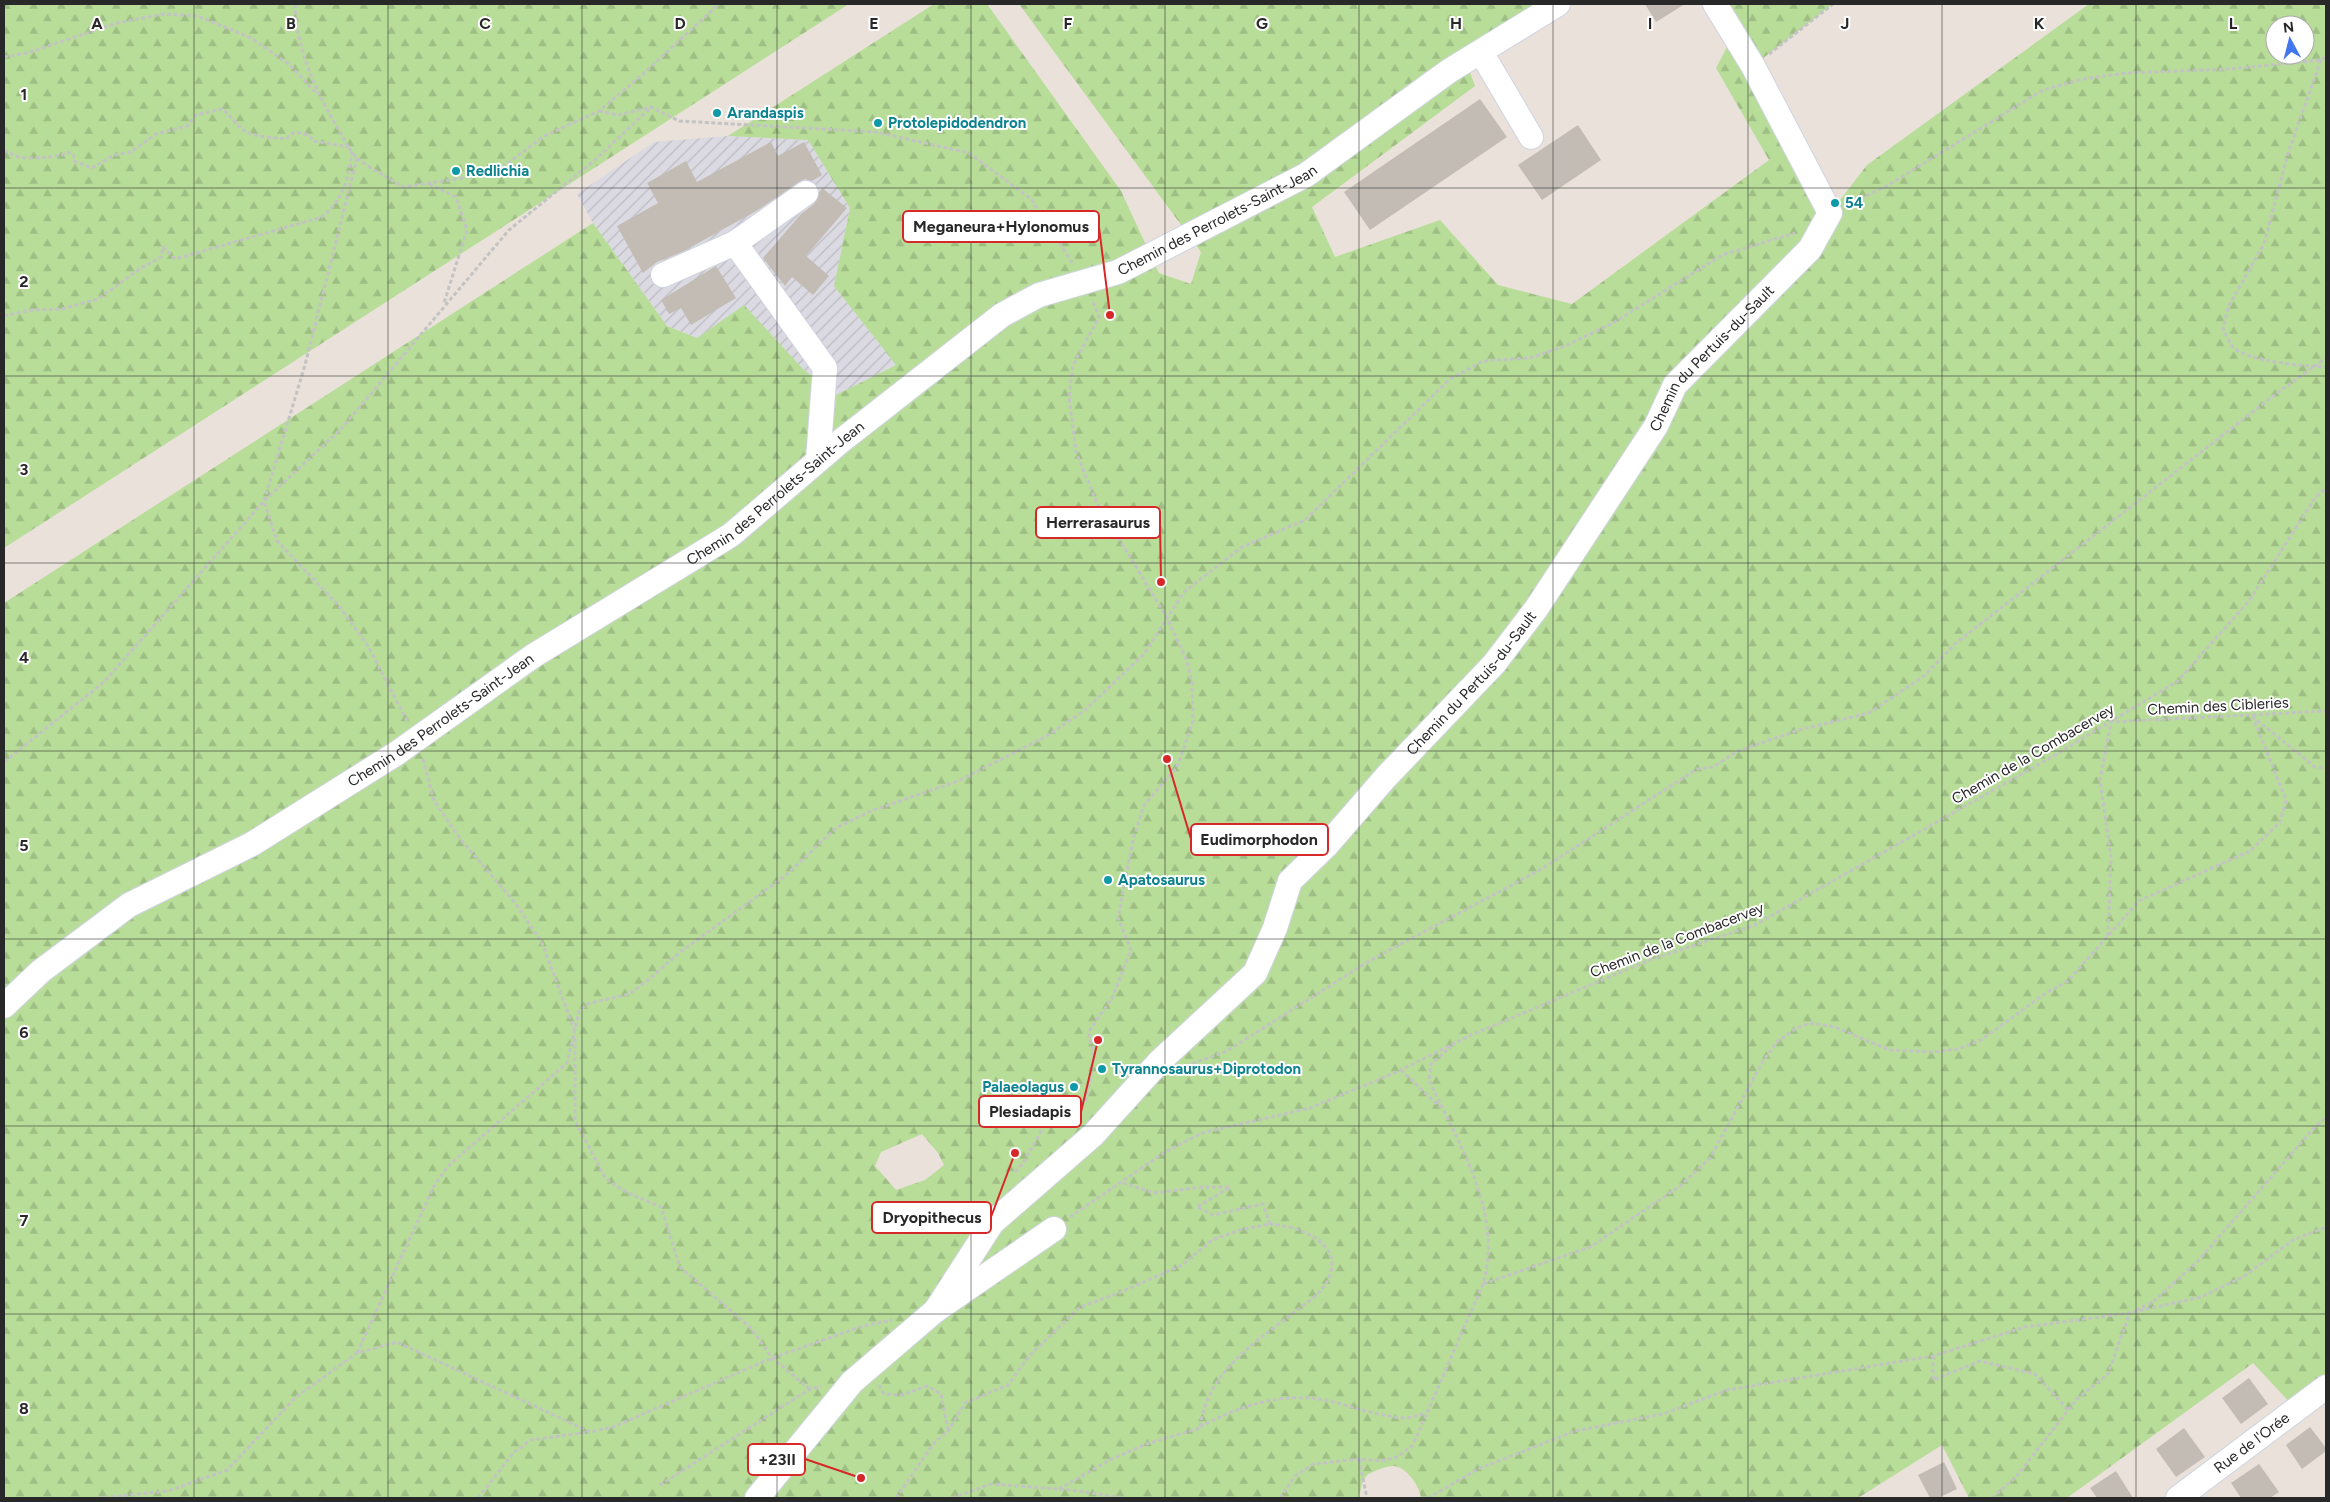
<svg xmlns="http://www.w3.org/2000/svg" width="2330" height="1502" font-family="Figtree,sans-serif">
<defs>
<pattern id="industrial-furrows" width="10" height="10" patternUnits="userSpaceOnUse" patternTransform="scale(1.25)"><rect width="10" height="10" fill="#dbdae2"/><path d="M-1 1l2-2M0 10L10 0M9 11l2-2" fill="none" stroke="#bcbbc2"/></pattern>
<pattern id="forest-firs" width="22" height="20" patternUnits="userSpaceOnUse" patternTransform="scale(1.25)"><rect width="22" height="20" fill="#b8dd99"/><path d="M5 1l3.5 6h-7zM16 11l3.5 6h-7z" fill="#9ebe84"/></pattern>
</defs>
<rect width="100%" height="100%" fill="#e9e1da"/>
<!-- industrial -->
<path fill="url(#industrial-furrows)" d="M728,136L808,140L850,208L834,286L897,365L836,395L803,369L696,338L667,326L593,223L577,194L654,142Z"/>
<!-- forest -->
<path fill="url(#forest-firs)" fill-rule="evenodd" d="M4,4H849L4,548Z
M934,4H987L1121,191L1159,273L1191,284L1201,252L1019,4H1542L1463,53L1475,86L1312,207L1335,257L1440,220L1498,285L1572,304L1769,160L1716,68L1737,28L1722,4H1833L1753,66L1830,213L1867,165L2089,4H2326V1387L2297,1410L2253,1363L2067,1498H1969L1942,1445L1858,1498H1421C1420,1487 1407,1467 1394,1466C1386,1466 1374,1471 1367,1475L1362,1483L1359,1498H4V603L593,223L667,326L697,338L744,305L803,369L836,395L896,365L834,286L850,208L808,140L728,136ZM2275,25H2305V55H2275ZM922,1134L938,1153L944,1165L925,1180L896,1190L875,1166L881,1152Z"/>
<!-- building -->
<path fill="#c2bcb5" d="M1645,4H1685L1656,22Z
M1480,99L1507,137L1370,230L1344,192Z
M1578,125L1601,160L1542,200L1518,165Z
M771,142L778,156L804,142L822,175L812,181L805,179L799,182L758,210L682,252L657,262L643,273L617,226L658,203L647,183L686,161L697,182Z
M822,188L847,208L806,256L829,276L813,295L792,277L785,286L763,258L801,214L814,204Z
M716,266L736,298L691,325L681,308L669,314L661,300Z
M2249,1378L2268,1404L2241,1424L2222,1398Z
M2310,1427L2326,1448V1451L2302,1469L2286,1445Z
M2184,1428L2205,1457L2176,1477L2156,1449Z
M1944,1462L1957,1489L1938,1498H1930L1918,1475Z
M2259,1464L2279,1492L2270,1498H2241L2231,1483Z
M2116,1471L2133,1498H2097L2090,1488Z"/>
<g fill="none" stroke-linecap="round" stroke-linejoin="round">
<defs>
<g id="minor">
<path d="M1481,52L1531,137"/>
<path d="M735,243L825,368L818,460"/>
<path d="M663,275L735,243L806,193"/>
<path id="s1" d="M4,1006L41,971L129,905L252,844L397,753L533,656L731,535L841,441L1002,315L1039,295L1118,272L1306,175L1449,71L1558,4"/>
<path id="s2" d="M936,1310L992,1223L1093,1135L1159,1062L1255,973L1275,928L1290,881L1327,845L1386,777L1494,664L1536,609L1656,426L1675,385L1810,249L1830,213L1753,66L1715,4"/>
<path d="M757,1498L852,1382L936,1310L1054,1229"/>
<path id="s3" d="M2178,1498L2326,1387"/>
</g>
</defs>
<!-- minor casing -->
<use href="#minor" stroke="#cfd4e0" stroke-width="26"/>
<!-- path -->
<path stroke="#c3c3c3" stroke-width="3" stroke-dasharray="4 2.5" stroke-linecap="butt" d="M295,4C296,49 316,91 338,129C344,139 349,150 357,158C370,169 388,177 403,187L495,173L544,136L599,111L642,75L719,4
M1769,54L1833,4
M4,57L27,53L117,23L164,14L197,16L251,38L290,65L317,94
M2321,60L2288,153L2264,244L2228,307L2223,329C2226,334 2228,341 2232,346C2246,362 2305,366 2326,367
M599,111L618,115L651,107L679,121L876,132L969,153L1031,199L1073,264
M4,151C9,152 13,155 19,157C27,159 61,158 68,152L74,156V161L92,168L114,155L131,152L156,134L187,126L196,115L222,109C231,115 235,124 242,129C254,138 271,137 286,139L293,133H301L308,135L314,141L349,147
M357,158L305,365L264,501L277,541L339,606L368,646L407,721
M429,184L456,197L467,230L444,303
M1849,204L1887,186L2043,90L2083,79L2126,73L2230,69L2321,60L2326,57
M4,316L32,310L62,309L98,299L141,268L161,257L163,247L175,259L322,217C344,198 348,180 352,152
M2252,716L2315,767L2326,768
M423,759L434,801L461,840L516,904L542,943L574,1029
M4,762L104,682L264,501L341,429L509,230L595,160L650,108
M2108,936L2111,857L2100,780L2111,722L2326,711
M575,1038V1121L606,1179L626,1192L661,1207L680,1267L752,1329L772,1358L810,1389
M1186,1066L1227,1051L1369,961L1540,870L1697,769L1713,767L1738,751L1799,730L1869,713L1924,676L1956,643L2273,396L2326,358
M1401,1070L1440,1107
M1015,1172L1023,1163L1047,1121L1086,1101L1094,1056L1089,1037L1090,1030L1112,998L1131,950L1118,918L1133,840L1144,805L1177,767L1193,721L1192,683L1187,661L1167,618L1096,501L1076,452L1069,397L1073,365L1099,317L1092,300
M1070,1217L1165,1152L1202,1133L1310,1108L1401,1070L1471,1035L1650,960L1755,925L2050,758L2178,681L2249,601L2315,498L2326,488
M1483,1284L1590,1247L1680,1186L1710,1158L1763,1061L1777,1042L1795,1029L1810,1023L1835,1027L1889,1050L1934,1052L1958,1049L1981,1040L2046,993L2068,981L2139,901L2250,851L2280,822L2286,800L2252,715
M2136,1310L2153,1302L2198,1261L2313,1129L2326,1118
M357,1353L434,1186L448,1166L567,1063L579,1011L587,1004L629,994L647,981L679,953L785,876L836,828L871,811L958,781L1045,737L1084,711L1144,654L1184,592L1242,547L1305,520L1450,379L1483,361L1530,358L1565,346L1613,323L1722,255L1795,233
M1933,1356V1380L1980,1361L2035,1374L2068,1410
M879,1385L884,1394L902,1395L927,1386L941,1394L948,1430
M1200,1427C1239,1406 1280,1392 1325,1400C1351,1406 1377,1416 1404,1418C1411,1418 1419,1415 1426,1413
M1359,1459L1367,1498
M660,1485L810,1389L821,1387
M1059,1489L1108,1461L1146,1444L1200,1428C1207,1371 1255,1343 1296,1311C1308,1302 1325,1291 1330,1275C1342,1241 1296,1226 1270,1224
M98,1498L168,1491L227,1470L296,1397L357,1353L397,1342L590,1432L613,1427L772,1358L863,1326L892,1320
M478,1498L514,1452L531,1440L588,1432
M896,1498L934,1443L948,1431L965,1403L1008,1385L1029,1356L1080,1307L1119,1293L1182,1265L1212,1240L1240,1230L1270,1224L1263,1204L1213,1215L1197,1207L1230,1187H1203L1154,1193L1120,1182
M952,1498L991,1484L1071,1490L1124,1498
M1280,1498L1295,1476L1313,1464L1359,1459L1381,1461L1397,1457L1413,1445L1483,1284C1504,1213 1458,1143 1429,1080L1431,1064L1451,1047
M1428,1498L1478,1469L1575,1431L1663,1414L1727,1390L1933,1356L2025,1327L2129,1313L2201,1297L2243,1277L2293,1240L2326,1227
M1992,1498L2016,1477L2077,1399L2108,1374L2130,1312"/>
<!-- minor -->
<use href="#minor" stroke="#fff" stroke-width="24"/>
</g>
<!-- grid -->
<path fill="none" stroke="#282828" stroke-width="1" stroke-opacity="0.55" d="M194,4V1498M388,4V1498M582,4V1498M777,4V1498M971,4V1498M1165,4V1498M1359,4V1498M1553,4V1498M1748,4V1498M1942,4V1498M2136,4V1498M4,188H2326M4,376H2326M4,563H2326M4,751H2326M4,939H2326M4,1126H2326M4,1314H2326"/>
<!-- markers -->
<g fill="#0f9aa8" stroke="#fff" stroke-width="2">
<circle cx="717" cy="113" r="5"/>
<circle cx="878" cy="123" r="5"/>
<circle cx="456" cy="171" r="5"/>
<circle cx="1835" cy="203" r="5"/>
<circle cx="1108" cy="880" r="5"/>
<circle cx="1102" cy="1069" r="5"/>
<circle cx="1074" cy="1087" r="5"/>
</g>
<g text-anchor="middle" dominant-baseline="central" stroke-width="4" stroke-linejoin="round" paint-order="stroke">
<!-- culture labels -->
<g font-size="15" font-weight="bold" fill="#0d838f" stroke="#fff" text-anchor="start">
<text x="727" y="113">Arandaspis</text>
<text x="888" y="123">Protolepidodendron</text>
<text x="466" y="171">Redlichia</text>
<text x="1845" y="203">54</text>
<text x="1118" y="880">Apatosaurus</text>
<text x="1112" y="1069">Tyrannosaurus+Diprotodon</text>
<text x="1064" y="1087" text-anchor="end">Palaeolagus</text>
</g>
<!-- street labels -->
<g font-size="15" fill="#282828" stroke="#fff">
<text stroke="none"><textPath href="#s1" startOffset="1454">Chemin des Perrolets-Saint-Jean</textPath></text>
<text stroke="none"><textPath href="#s2" startOffset="1240">Chemin du Pertuis-du-Sault</textPath></text>
<text stroke="none"><textPath href="#s1" startOffset="929">Chemin des Perrolets-Saint-Jean</textPath></text>
<text stroke="none"><textPath href="#s2" startOffset="834">Chemin du Pertuis-du-Sault</textPath></text>
<text transform="translate(2218 706) rotate(-3)">Chemin des Cibleries</text>
<text stroke="none"><textPath href="#s1" startOffset="524">Chemin des Perrolets-Saint-Jean</textPath></text>
<text transform="translate(2033 754) rotate(-30)">Chemin de la Combacervey</text>
<text transform="translate(1677 940) rotate(-21)">Chemin de la Combacervey</text>
<text stroke="none"><textPath href="#s3" startOffset="92">Rue de l'Orée</textPath></text>
</g>
</g>
<g font-size="16" text-anchor="middle" font-weight="bold" fill="#282828" stroke="#fff" stroke-width="4" stroke-linejoin="round" paint-order="stroke">
<text x="97" y="29">A</text>
<text x="291" y="29">B</text>
<text x="485" y="29">C</text>
<text x="680" y="29">D</text>
<text x="874" y="29">E</text>
<text x="1068" y="29">F</text>
<text x="1262" y="29">G</text>
<text x="1456" y="29">H</text>
<text x="1650" y="29">I</text>
<text x="1845" y="29">J</text>
<text x="2039" y="29">K</text>
<text x="2233" y="29">L</text>
<text x="24" y="100">1</text>
<text x="24" y="287">2</text>
<text x="24" y="475">3</text>
<text x="24" y="663">4</text>
<text x="24" y="851">5</text>
<text x="24" y="1038">6</text>
<text x="24" y="1226">7</text>
<text x="24" y="1414">8</text>
</g>
<!-- callouts -->
<path fill="none" stroke="#d62828" stroke-width="2" d="M1110 315L1099 227M1161 582L1160 523M1167 759L1191 839M1098 1040L1081 1112M1015 1153L991 1217M861 1478L805 1459"/>
<g fill="#d62828" stroke="#fff" stroke-width="2">
<circle cx="1110" cy="315" r="5"/>
<circle cx="1161" cy="582" r="5"/>
<circle cx="1167" cy="759" r="5"/>
<circle cx="1098" cy="1040" r="5"/>
<circle cx="1015" cy="1153" r="5"/>
<circle cx="861" cy="1478" r="5"/>
</g>
<g fill="#fff" stroke="#d62828" stroke-width="2">
<rect x="903" y="211" width="196" height="31" rx="5"/>
<rect x="1036" y="507" width="124" height="31" rx="5"/>
<rect x="1191" y="824" width="137" height="31" rx="5"/>
<rect x="979" y="1096" width="102" height="31" rx="5"/>
<rect x="872" y="1202" width="119" height="31" rx="5"/>
<rect x="748" y="1444" width="57" height="31" rx="5"/>
</g>
<g font-size="16" text-anchor="middle" font-weight="bold" fill="#282828">
<text x="1001" y="232">Meganeura+Hylonomus</text>
<text x="1098" y="528">Herrerasaurus</text>
<text x="1259" y="845">Eudimorphodon</text>
<text x="1030" y="1117">Plesiadapis</text>
<text x="932" y="1223">Dryopithecus</text>
<text x="777" y="1465">+23II</text>
</g>
<!-- border -->
<rect width="2330" height="1502" fill="none" stroke="#282828" stroke-width="10"/>
<!-- north arrow -->
<g transform="translate(2290 40) rotate(353)"><circle r="24" fill="#ffffff" stroke="#a9a9a9"/>
<path d="M0-4L9 19L0 12L-9 19Z" fill="#4176ef"/>
<text y="-8" font-size="14" font-weight="bold" text-anchor="middle" fill="#282828">N</text>
</g>
</svg>
